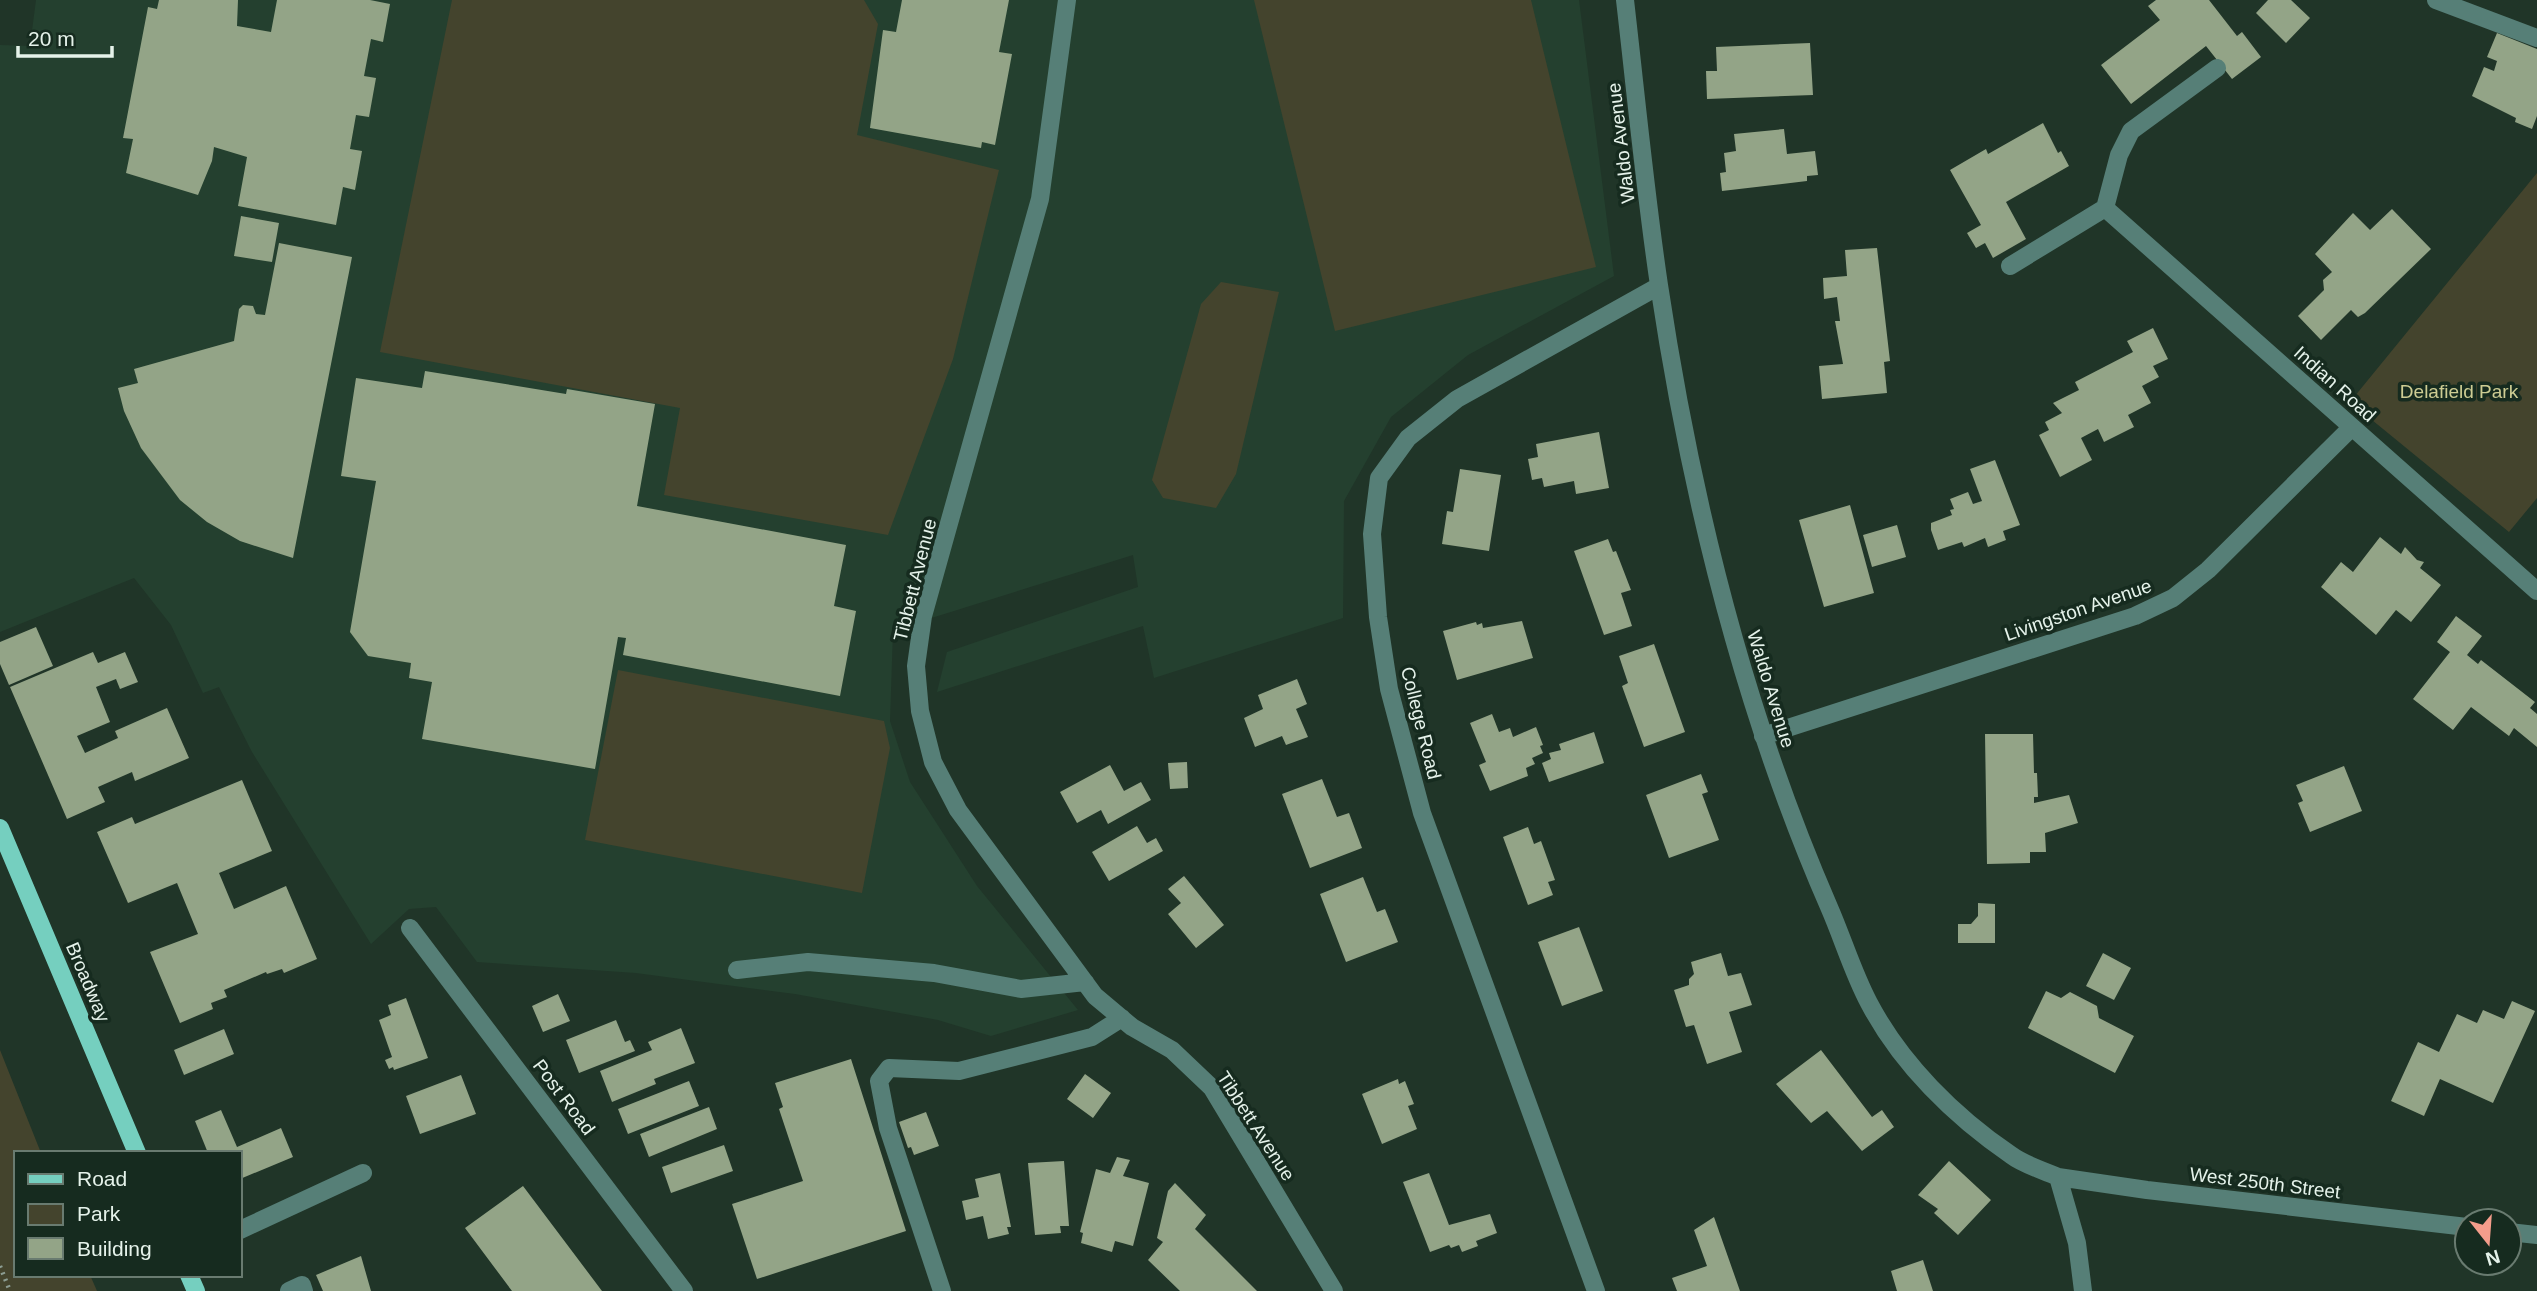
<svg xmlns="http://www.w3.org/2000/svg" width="2537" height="1291" font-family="Helvetica,sans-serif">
<rect width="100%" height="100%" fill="#203528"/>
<!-- built -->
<path fill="#24402f" d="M36,0H1579L1614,276L1468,355L1391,417L1344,501L1343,618L1154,678L1143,626L937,692L947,652L1138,587L1133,555L893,630L890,721L910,782L977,886L1078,1010L991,1036L938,1020L795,994L636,973L477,962L436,907L409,909L371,944L252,752L219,687L203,693L171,625L134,578L0,632V45L30,46Z"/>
<!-- green -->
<path fill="#44442d" d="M452,0H864L878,24L857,135L999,170L953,359L888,535L664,495L680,408L380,352Z
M1254,0H1531L1596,267L1335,331Z
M2537,173V498L2509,532L2350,402Z
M1221,282L1279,292L1236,474L1216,508L1163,498L1152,480L1201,304Z
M618,670L884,721L890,748L862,893L585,840Z
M0,1050L41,1153H16V1275H90L97,1291H0Z"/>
<!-- building -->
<path fill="#93a487" d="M159,0H238L237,26L271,32L277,0H370L390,4L383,42L371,39L364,76L376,78L369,117L356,115L350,149L362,151L355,190L343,187L336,225L238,206L247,157L214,147L212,161L198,195L126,173L133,139L123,138L148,7L157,9Z
M902,0H1009L999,52L1012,54L995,145L982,142L981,148L870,128L883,30L896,32Z
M2156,0H2209L2237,36L2242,32L2261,57L2232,79L2206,46L2131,104L2101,65L2160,20L2148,6Z
M2268,0H2291L2310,18L2286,43L2256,13Z
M2497,33L2537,49V116L2532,129L2515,122L2516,118L2472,96L2484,67L2494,71L2497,61L2487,57Z
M1810,43L1813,95L1707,99L1706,71H1717L1716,47Z
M2043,123L2058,153L2061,151L2069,166L2006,202L2026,239L1993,258L1985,243L1976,248L1967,233L1981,225L1950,170L1986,149L1988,154Z
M1784,129L1787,154L1815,151L1818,175L1807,176V181L1722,191L1720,173L1726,172L1724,153L1736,151L1734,134Z
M2392,209L2431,249L2365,313L2358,317L2351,310L2321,340L2298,316L2324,290L2323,280L2332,272L2315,254L2353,213L2370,230Z
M241,216L279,223L272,262L234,256Z
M279,243L352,257L293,558L240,541L207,522L180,500L141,448L124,411L118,388L138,383L134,369L234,341L239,309L243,305L253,306L256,314L265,315Z
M1877,248L1890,361L1884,362L1887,393L1822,399L1819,366L1843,364L1835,321H1840L1837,297L1824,299L1823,278L1847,276L1845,250Z
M2153,328L2168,359L2153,366L2159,377L2142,386L2151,403L2128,415L2134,427L2104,442L2098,429L2081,438L2092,460L2060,477L2039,435L2049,430L2045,422L2062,413L2053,403L2079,390L2075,382L2133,352L2127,341Z
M425,371L566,394L567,389L655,404L637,506L846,545L834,606L856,611L840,696L623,655L626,638L618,637L595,769L422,739L432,682L409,678L411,663L368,656L350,632L376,481L341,476L356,378L422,388Z
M1599,432L1609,488L1576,494L1574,481L1544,487L1542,478L1532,480L1528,459L1538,457L1536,444Z
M1995,460L2020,525L2003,531L2006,540L1988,547L1985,538L1964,547L1962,542L1938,550L1931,530V523L1952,515L1950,510L1954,509L1950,499L1968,492L1973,504L1982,501L1970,469Z
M1460,469L1501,475L1489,551L1442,544L1447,511L1453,512Z
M1850,505L1874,593L1824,607L1799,520Z
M1897,525L1906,557L1872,567L1863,535Z
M2380,537L2401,554L2405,547L2417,560L2424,562L2420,568L2441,585L2411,622L2396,610L2376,635L2321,587L2341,562L2353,572Z
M1608,539L1613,552L1616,551L1631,590L1621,593L1632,626L1604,635L1574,551Z
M2456,616L2482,636L2467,655L2478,664L2481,660L2535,702L2530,708L2537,714V747L2514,728L2509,736L2471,707L2453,730L2413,699L2450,652L2437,642Z
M1522,621L1533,658L1457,680L1443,631L1476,622L1477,625L1482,623L1483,628Z
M36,627L53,666L9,685L0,664V642Z
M1654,644L1685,732L1644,747L1622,686L1628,683L1619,656Z
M93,652L98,663L125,652L138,682L120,689L116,679L96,687L110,722L77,736L85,753L118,738L115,731L167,708L189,758L135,781L132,772L98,787L105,802L67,819L10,687Z
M1297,679L1307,704L1296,709L1308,737L1286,745L1282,736L1255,747L1244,718L1263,709L1258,695Z
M1492,714L1499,732L1510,728L1513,737L1536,727L1543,745L1540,746L1543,753L1532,758L1535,764L1526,768L1528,776L1490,791L1479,765L1486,762L1470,723Z
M1594,732L1604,763L1549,782L1542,763L1551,759L1549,753L1561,750L1559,744Z
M1985,734H2033L2034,773H2037L2038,797H2034V803L2069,795L2078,823L2045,833L2046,852H2030V863L1987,864Z
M1187,762L1188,788L1170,789L1168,763Z
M1110,765L1124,791L1141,782L1151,800L1108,824L1101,810L1077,823L1060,792Z
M2344,766L2362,811L2310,832L2298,803L2303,801L2296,785Z
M1701,774L1708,792L1702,794L1719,840L1669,858L1646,795Z
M1322,779L1337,817L1349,813L1362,848L1310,868L1282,794Z
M242,780L272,851L219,873L234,909L286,886L317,959L284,973L282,969L267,974L266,972L224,990L227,997L211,1003L213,1009L180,1023L150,952L198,934L177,883L128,903L97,832L132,817L135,824Z
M1137,826L1147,843L1156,838L1163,851L1109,881L1092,852Z
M1528,827L1534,844L1541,841L1555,880L1548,882L1553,895L1528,905L1503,837Z
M1184,876L1224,925L1196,948L1168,914L1181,903L1168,889Z
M1363,877L1377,912L1385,909L1398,942L1346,962L1320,894Z
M1978,903L1995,904V943H1958V924H1971L1978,916Z
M1579,927L1603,991L1562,1006L1538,942Z
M1721,953L1728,976L1741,973L1752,1005L1729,1012L1742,1052L1707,1064L1694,1025L1686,1027L1674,990L1689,985V979L1694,974L1691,962Z
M2103,953L2131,968L2114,1000L2086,986Z
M2046,991L2061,998L2070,992L2097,1006L2099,1018L2134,1036L2115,1073L2028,1028Z
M558,994L570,1021L543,1032L532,1006Z
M406,998L428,1058L394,1070L393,1067L389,1069L385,1060L392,1057L379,1020L391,1015L388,1005Z
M2512,1001L2535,1011L2493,1103L2440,1079L2424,1116L2391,1101L2418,1042L2439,1052L2457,1014L2477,1023L2483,1010L2504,1019Z
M616,1020L625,1042L630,1040L635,1051L579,1073L566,1040Z
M681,1028L695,1063L654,1079L656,1084L612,1102L600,1071L652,1050L648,1042Z
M224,1029L234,1054L184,1075L174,1050Z
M1821,1050L1872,1117L1882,1110L1894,1127L1862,1151L1827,1111L1811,1123L1776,1084Z
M851,1059L906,1231L757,1279L732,1204L803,1181L779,1109L783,1107L775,1083Z
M1085,1074L1111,1093L1093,1118L1067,1099Z
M461,1075L476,1114L420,1134L406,1096Z
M1398,1079L1399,1084L1405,1081L1414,1104L1408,1106L1417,1129L1382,1144L1362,1094Z
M689,1081L699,1106L628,1134L618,1109Z
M709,1107L717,1129L649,1157L640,1134Z
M221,1110L237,1147L281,1128L293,1157L240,1179V1153H208L195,1121Z
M926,1112L939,1146L914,1155L911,1147L908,1148L899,1122Z
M724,1145L733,1171L671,1193L662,1167Z
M1117,1157L1130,1160L1123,1176L1149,1183L1133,1246L1115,1241L1112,1252L1081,1243L1083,1233L1080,1232L1096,1169L1110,1173Z
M1064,1161L1069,1226H1060L1061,1233L1035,1235L1028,1163Z
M1949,1161L1991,1200L1958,1235L1934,1213L1938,1209L1918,1195Z
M1000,1173L1011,1227H1007L1009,1234L988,1239L983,1216L966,1220L962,1201L979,1197L975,1179Z
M1429,1173L1449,1225L1490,1214L1497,1233L1476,1241L1478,1246L1462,1252L1459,1245L1451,1248L1449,1245L1430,1252L1403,1182Z
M1175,1183L1206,1215L1195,1229L1257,1291H1180L1148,1260L1163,1242L1157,1238L1168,1191Z
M523,1186L602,1291H512L465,1228Z
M1714,1217L1740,1291H1677L1672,1278L1707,1266L1694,1230Z
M361,1256L371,1291H323L316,1275Z
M1923,1260L1933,1291H1897L1891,1271Z"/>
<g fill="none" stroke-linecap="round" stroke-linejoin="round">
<!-- path -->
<path stroke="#8c9d92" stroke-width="4.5" stroke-dasharray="2 5" stroke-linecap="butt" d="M0,1266L10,1291"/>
<!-- minor -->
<path stroke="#567f77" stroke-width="18" d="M1067,0L1040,199L923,616L916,666L920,711L933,762L958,810L1095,996L1132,1027L1172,1050L1212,1088L1334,1291
M1625,0C1636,95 1645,191 1659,285C1691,498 1743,710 1829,907C1843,939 1853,973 1869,1003C1901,1064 1955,1117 2011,1155C2024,1165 2043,1170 2058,1177L2077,1243L2083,1291
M2436,0L2537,38
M2105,208L2537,591
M2010,266L2105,208L2119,155L2131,131L2217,68
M1763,736L2135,616L2173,598L2208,570L2351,428
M410,928L684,1291
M737,970L808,962L934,973L1021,989L1085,982
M2058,1177L2147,1190L2467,1227
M240,1230L363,1173
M2509,1232L2537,1235
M289,1291L302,1285L304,1291
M942,1291L888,1128L879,1081L889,1068L959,1071L1092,1037L1122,1018
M1596,1291L1422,813L1389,689L1378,617L1372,534L1379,478L1408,438L1457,399L1659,286"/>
<!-- major -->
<path stroke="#75cfbf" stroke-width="18" d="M0,828L137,1153
M189,1275L196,1291"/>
</g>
<g text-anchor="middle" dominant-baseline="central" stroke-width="7" stroke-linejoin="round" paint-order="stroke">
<!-- street labels -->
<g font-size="19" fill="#e5f2ea" stroke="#162b1f">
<text transform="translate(1621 143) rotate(-97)">Waldo Avenue</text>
<text transform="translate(2335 384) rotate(42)">Indian Road</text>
<text transform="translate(915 580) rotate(-76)">Tibbett Avenue</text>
<text transform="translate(2078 610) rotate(-19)">Livingston Avenue</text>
<text transform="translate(1771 689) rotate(73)">Waldo Avenue</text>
<text transform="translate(1421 723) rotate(76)">College Road</text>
<text transform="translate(88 982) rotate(67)">Broadway</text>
<text transform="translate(564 1097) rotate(53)">Post Road</text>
<text transform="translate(1256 1126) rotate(57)">Tibbett Avenue</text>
<text transform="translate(2265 1183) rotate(7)">West 250th Street</text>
</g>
<!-- park labels -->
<g font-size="19" fill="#cdcc93" stroke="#162b1f">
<text x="2459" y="391">Delafield Park</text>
</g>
</g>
<!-- legend -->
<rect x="14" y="1151" width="228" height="126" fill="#162b1f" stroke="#697b70" stroke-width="2"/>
<rect x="28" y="1174" width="35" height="10" fill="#75cfbf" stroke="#697b70" stroke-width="2"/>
<text x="77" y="1186" font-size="21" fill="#e5f2ea">Road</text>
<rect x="28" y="1204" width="35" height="21" fill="#44442d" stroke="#697b70" stroke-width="2"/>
<text x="77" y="1221" font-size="21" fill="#e5f2ea">Park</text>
<rect x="28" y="1238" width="35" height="21" fill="#93a487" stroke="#697b70" stroke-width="2"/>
<text x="77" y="1256" font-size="21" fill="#e5f2ea">Building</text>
<!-- north arrow -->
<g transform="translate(2488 1242) rotate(163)"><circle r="33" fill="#162b1f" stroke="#697b70" stroke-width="2"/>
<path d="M0-5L12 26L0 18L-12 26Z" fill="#f49d8b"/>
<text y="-10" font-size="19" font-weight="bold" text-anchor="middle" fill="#e5f2ea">N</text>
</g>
<!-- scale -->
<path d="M18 46v10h94v-10" fill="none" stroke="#e5f2ea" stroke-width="3.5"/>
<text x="28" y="46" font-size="21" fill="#e5f2ea" stroke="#162b1f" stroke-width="5" paint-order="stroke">20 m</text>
</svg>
